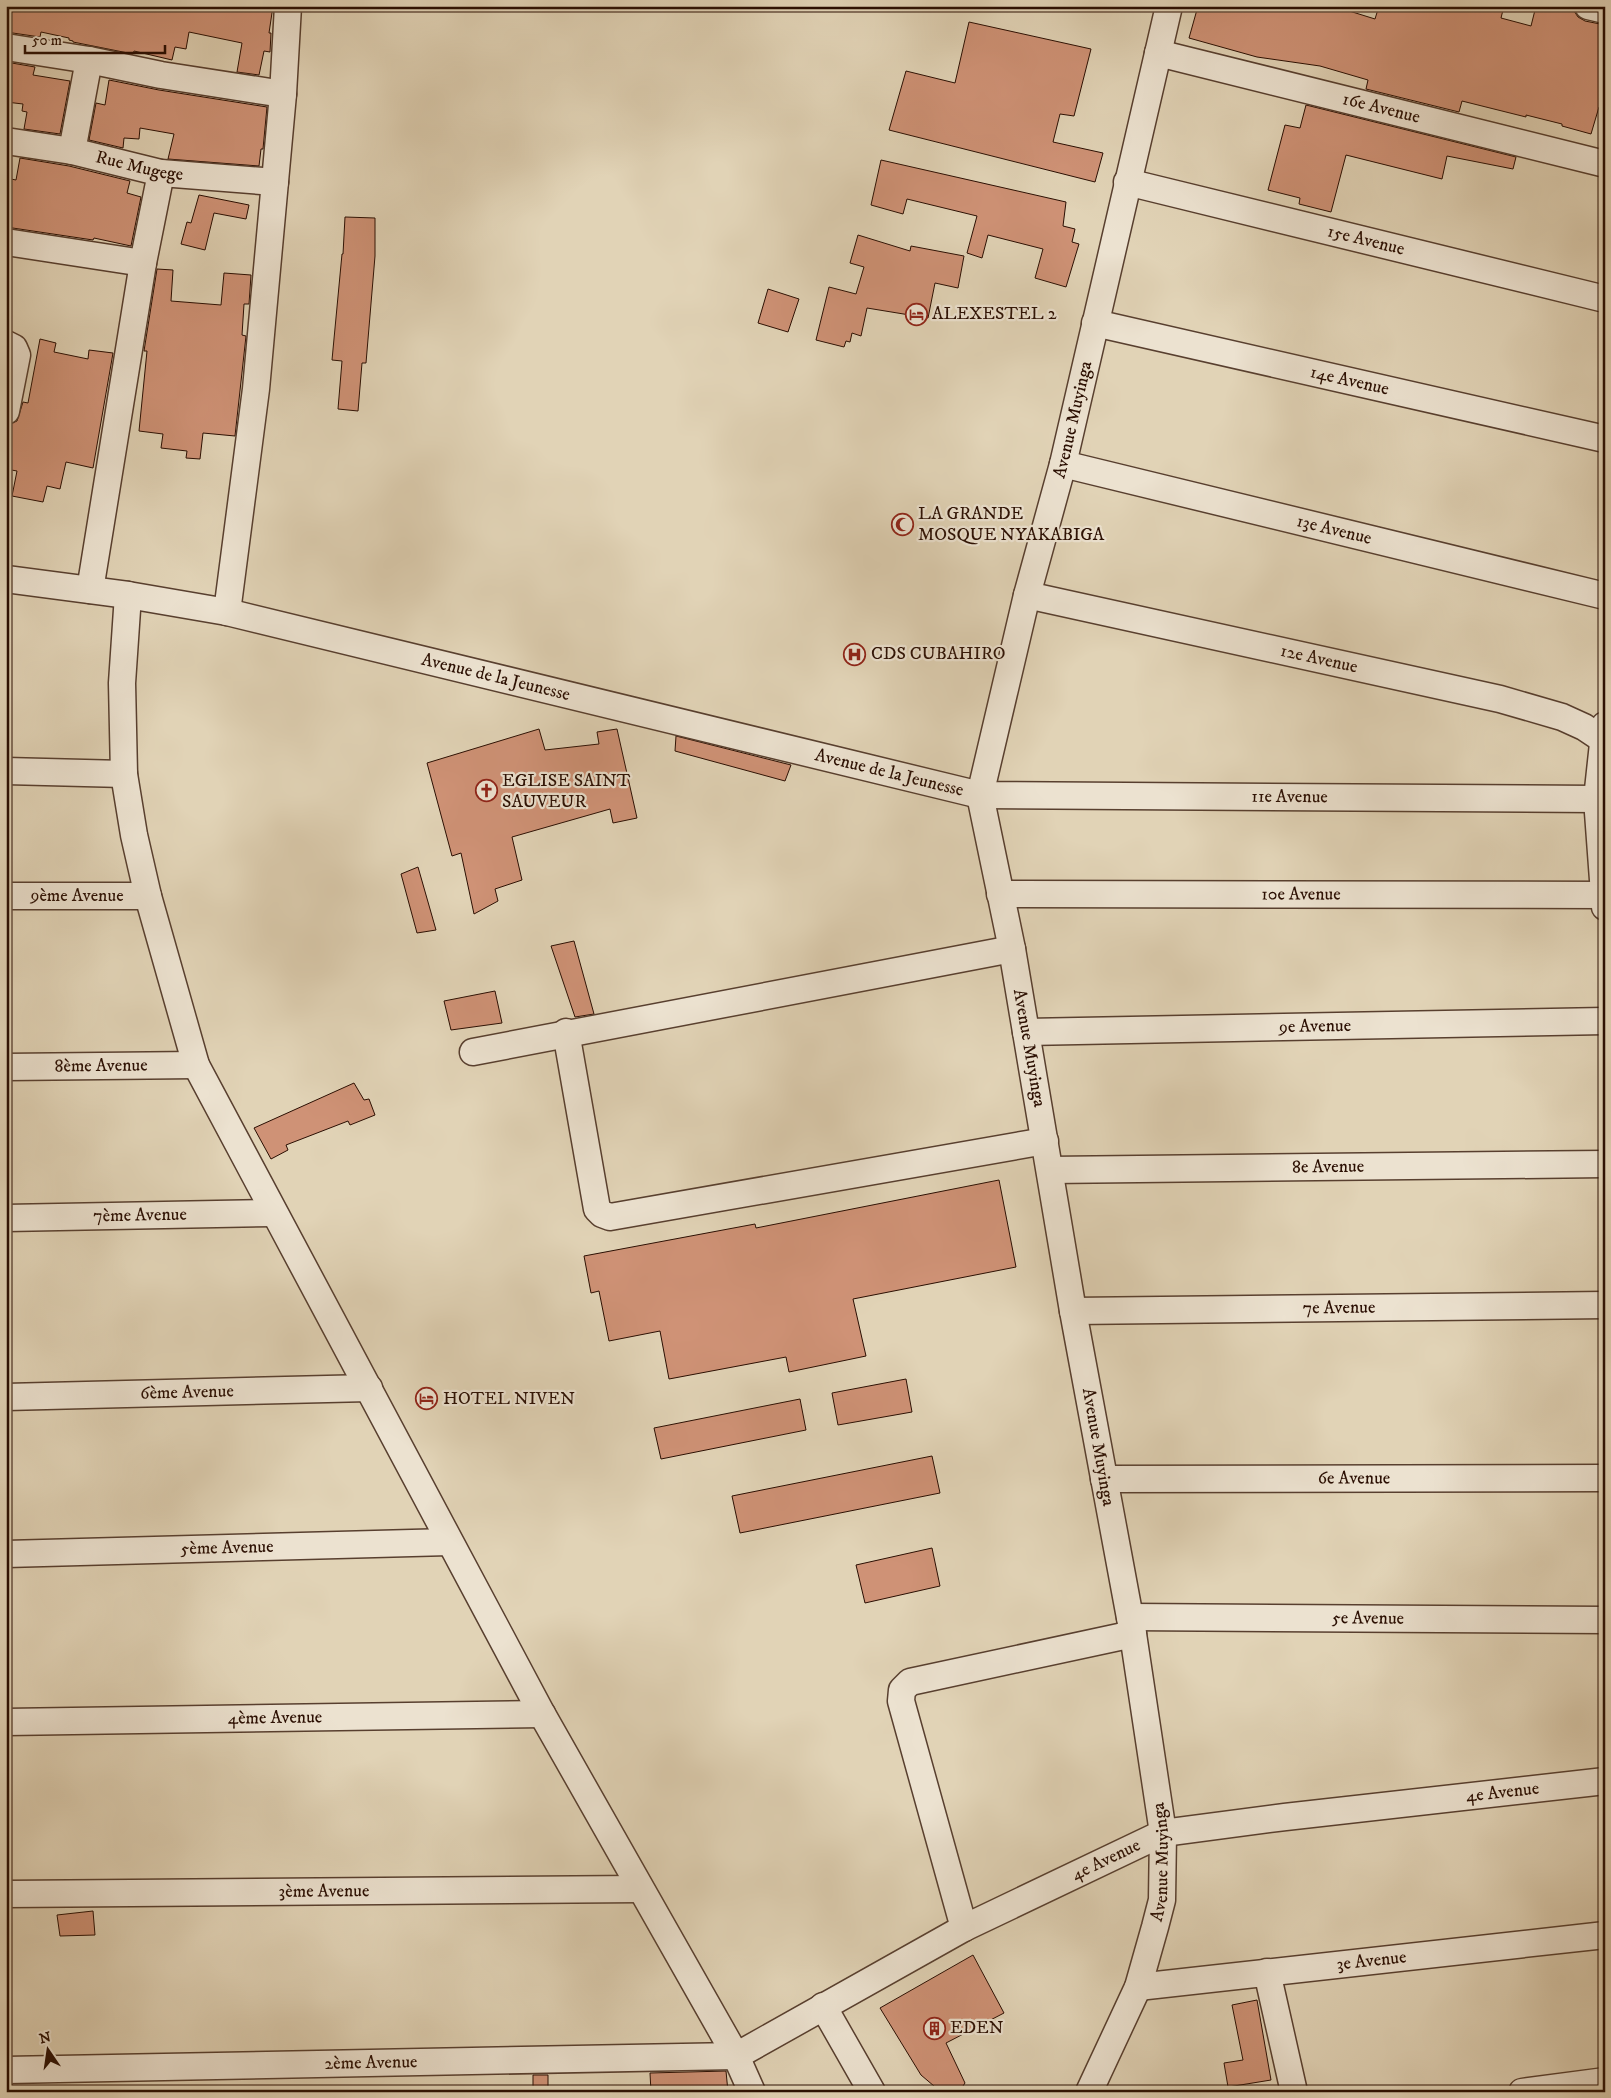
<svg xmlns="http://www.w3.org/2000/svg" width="1611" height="2098" font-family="'IM FELL DW Pica',serif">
<rect width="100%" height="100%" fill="#e1d3b6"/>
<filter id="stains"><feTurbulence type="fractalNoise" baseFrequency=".004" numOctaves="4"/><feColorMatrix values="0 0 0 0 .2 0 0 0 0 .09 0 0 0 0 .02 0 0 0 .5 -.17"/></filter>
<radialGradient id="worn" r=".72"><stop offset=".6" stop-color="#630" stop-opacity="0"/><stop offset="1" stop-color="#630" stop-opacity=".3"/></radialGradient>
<!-- building -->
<path fill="#cf9276" stroke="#2a0e02" d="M6,6H55L82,11L83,6H273L269,33H271L270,52L264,51L259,75L237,72L242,43L189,32L186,49L175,47L172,60L134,51L133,54L73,42V41L69,40V38L41,32L40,37L6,32Z
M1198,6H1347L1346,10L1375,19L1379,6H1504L1501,18L1531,26L1536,6H1556L1574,11L1578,17L1585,21L1605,25L1600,48L1605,49V108L1599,107L1591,134L1562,126V124L1526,115V117L1462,101L1459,112L1366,89L1368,80L1320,66L1257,57L1189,38Z
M969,22L1091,49L1074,116L1060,114L1053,142L1103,153L1095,182L889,130L906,71L955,83Z
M6,62L35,67L33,75L70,81L60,134L24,129L27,112L22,111L23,104L6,102Z
M109,80L159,90L267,107L263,149H261L259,166L168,159L174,134L140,128L139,139L124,138L123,148L89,140L96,103L105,105Z
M1306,105L1516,157L1513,169L1447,156L1442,179L1346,155L1331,212L1299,204L1300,198L1268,190L1285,125L1300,128Z
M20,158L69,166L130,181L127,193L141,197L131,246L94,238L93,240L6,227V178L16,180Z
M881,160L1066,202L1063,226L1075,229L1072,242L1079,244L1066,287L1035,278L1043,249L988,235L982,258L967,253L977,216L907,199L903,214L871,205Z
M199,195L249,205L246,219L214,213L205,250L181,244L187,222L191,223Z
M345,217L375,218V256L366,363H362L358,411L338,409L342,361L332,360L342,254H343Z
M858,235L910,251L911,246L964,256L958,288L935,283L928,318L867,308L861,336L852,333L850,342L846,341L844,347L816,340L829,287L856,294L864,267L850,263Z
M157,269L173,270L171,301L221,305L224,273L251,275L249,304H244L242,335L246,336L235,436L203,433L200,459L186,458L187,451L161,448L163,434L139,431L147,351H144Z
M768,289L799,299L788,332L758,323Z
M40,339L56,343L54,352L88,359L89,350L113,353L93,468L66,462L60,489L47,486L43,502L12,496L17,471L6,469V426L17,421L23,402L28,403Z
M539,729L545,750L599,744L597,732L617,729L637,818L613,823L610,809L512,837L522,880L495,889L498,901L474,914L461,853L452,856L427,763Z
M676,736L791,765L785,781L675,751Z
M418,867L436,930L417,933L401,874Z
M574,941L594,1014L575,1017L551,946Z
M495,991L502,1023L451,1030L444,1001Z
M354,1083L364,1100L369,1099L375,1115L350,1125L348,1121L286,1145L288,1150L271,1159L254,1128Z
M999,1180L1016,1267L853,1299L866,1356L789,1372L786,1357L669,1379L660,1331L609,1341L599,1291L591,1293L584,1256L755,1224L756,1228Z
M906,1379L912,1412L838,1425L832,1393Z
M800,1399L806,1430L661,1459L654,1428Z
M932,1456L940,1493L740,1533L732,1496Z
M932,1548L940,1586L865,1603L856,1565Z
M93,1911L95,1935L60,1936L57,1915Z
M973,1955L1004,2013L946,2043L965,2083L959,2092H941L921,2075L880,2008Z
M1257,2000L1271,2080L1228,2087L1224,2063L1243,2060L1232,2005Z
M726,2071L728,2092H651L650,2073Z
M533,2075H548V2092H533Z"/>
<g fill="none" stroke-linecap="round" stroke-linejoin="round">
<defs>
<g id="minor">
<path d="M1588,6L1605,10"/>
<path d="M6,47L89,60L161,75L283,94"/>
<path id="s1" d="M1158,53L1605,164"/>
<path id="s2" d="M6,141L72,151L161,173L275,182"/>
<path d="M72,151L89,60"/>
<path id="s3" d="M1127,182L1605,299"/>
<path d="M6,242L143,263"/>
<path id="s4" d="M1095,323L1605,439"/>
<path d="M6,344L14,348L17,355L6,411"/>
<path id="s5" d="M1063,464L1605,596"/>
<path id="s6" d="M6,579L128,595L227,612L980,795L1597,799"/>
<path d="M90,590L143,263L161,173"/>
<path d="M128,595L122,683L124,774L134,835L148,896L196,1065L542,1714L736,2056L752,2092"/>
<path id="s7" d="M1027,595L1500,699L1562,717L1584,727L1605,741"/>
<path d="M227,612L256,389L283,94L288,6"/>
<path d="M1605,725L1597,799L1605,907"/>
<path d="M6,771L124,774"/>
<path id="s8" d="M1000,894L1605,895"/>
<path id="s9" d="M6,896H148"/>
<path d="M566,1032L597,1209L602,1214L610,1217L1045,1141"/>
<path id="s10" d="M1026,1032L1605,1021"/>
<path d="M473,1052L1012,949"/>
<path id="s11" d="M6,1067L196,1065"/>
<path id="s12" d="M1050,1170L1605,1164"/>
<path id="s13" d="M6,1218L273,1213"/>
<path id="s14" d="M1073,1311L1605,1305"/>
<path id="s15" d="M6,1397L369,1388"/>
<path id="s16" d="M1104,1479L1605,1478"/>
<path id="s17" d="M6,1554L449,1542"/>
<path id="s18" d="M1130,1617L1605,1620"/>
<path id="s19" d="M6,1722L542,1714"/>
<path id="s20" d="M6,1894L640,1889"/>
<path d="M964,1928L901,1701L902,1690L910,1682L1133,1634"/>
<path d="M1267,1972L1294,2092"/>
<path id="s21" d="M1138,1987L1605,1935"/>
<path d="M823,2006L872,2092"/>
<path id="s22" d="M6,2070L736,2056L964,1928L1163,1833L1285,1817L1605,1781"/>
<path id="s23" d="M1089,2092L1138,1987L1155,1927L1162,1900L1163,1833L1133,1634L1073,1311L1012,949L980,795L1027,595L1063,464L1169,6"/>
<path d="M1522,2092L1605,2081"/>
</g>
</defs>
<!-- minor casing -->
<use href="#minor" stroke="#583f2f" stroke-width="29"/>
<!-- minor -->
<use href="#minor" stroke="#ece2d0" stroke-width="26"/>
</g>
<!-- icons -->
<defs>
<symbol id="hotel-ring" viewBox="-11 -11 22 22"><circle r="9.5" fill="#ece2d0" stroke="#8f2418" stroke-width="1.5"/><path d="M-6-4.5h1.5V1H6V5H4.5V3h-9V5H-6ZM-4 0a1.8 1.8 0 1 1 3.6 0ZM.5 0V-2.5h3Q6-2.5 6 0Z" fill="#8f2418"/></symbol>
<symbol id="mosque-ring" viewBox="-11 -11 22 22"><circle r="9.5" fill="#ece2d0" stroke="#8f2418" stroke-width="1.5"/><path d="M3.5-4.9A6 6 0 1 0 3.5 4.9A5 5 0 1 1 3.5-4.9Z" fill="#8f2418"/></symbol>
<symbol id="hospital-ring" viewBox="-11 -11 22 22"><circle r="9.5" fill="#ece2d0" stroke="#8f2418" stroke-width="1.5"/><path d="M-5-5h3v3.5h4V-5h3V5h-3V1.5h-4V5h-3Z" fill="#8f2418"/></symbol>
<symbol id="church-ring" viewBox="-11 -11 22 22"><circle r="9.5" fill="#ece2d0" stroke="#8f2418" stroke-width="1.5"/><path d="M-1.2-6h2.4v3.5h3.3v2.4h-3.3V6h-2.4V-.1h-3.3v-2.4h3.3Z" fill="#8f2418"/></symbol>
<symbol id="building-ring" viewBox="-11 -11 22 22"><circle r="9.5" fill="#ece2d0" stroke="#8f2418" stroke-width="1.5"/><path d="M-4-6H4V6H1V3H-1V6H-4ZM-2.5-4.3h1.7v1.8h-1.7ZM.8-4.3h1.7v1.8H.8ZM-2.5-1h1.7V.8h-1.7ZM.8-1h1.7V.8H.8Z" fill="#8f2418"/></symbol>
</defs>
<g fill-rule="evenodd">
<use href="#hotel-ring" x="904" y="302" width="25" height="25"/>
<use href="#mosque-ring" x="890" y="512" width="25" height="25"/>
<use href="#hospital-ring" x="842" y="642" width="25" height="25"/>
<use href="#church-ring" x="474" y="778" width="25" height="25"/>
<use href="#hotel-ring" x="414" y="1386" width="25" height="25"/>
<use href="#building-ring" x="922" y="2016" width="25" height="25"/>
</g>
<g text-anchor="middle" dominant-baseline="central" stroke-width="4.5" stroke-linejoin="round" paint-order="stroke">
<!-- street labels -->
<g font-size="18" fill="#2a0e02" stroke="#ece2d0">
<text stroke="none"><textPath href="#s1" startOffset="230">16e Avenue</textPath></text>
<text stroke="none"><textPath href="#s2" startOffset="136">Rue Mugege</textPath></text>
<text stroke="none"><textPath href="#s3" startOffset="246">15e Avenue</textPath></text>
<text stroke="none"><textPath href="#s4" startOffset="261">14e Avenue</textPath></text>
<text stroke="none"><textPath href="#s23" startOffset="1714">Avenue Muyinga</textPath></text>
<text stroke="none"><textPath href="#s5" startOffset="279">13e Avenue</textPath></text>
<text stroke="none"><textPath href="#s7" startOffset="299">12e Avenue</textPath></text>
<text stroke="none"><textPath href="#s6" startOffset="500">Avenue de la Jeunesse</textPath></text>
<text stroke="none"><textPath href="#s6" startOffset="905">Avenue de la Jeunesse</textPath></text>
<text stroke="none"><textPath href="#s6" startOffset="1308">11e Avenue</textPath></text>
<text stroke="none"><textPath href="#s8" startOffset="301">10e Avenue</textPath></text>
<text stroke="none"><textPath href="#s9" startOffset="71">9ème Avenue</textPath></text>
<text stroke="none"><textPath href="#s10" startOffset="289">9e Avenue</textPath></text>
<text transform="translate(1029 1048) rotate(80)">Avenue Muyinga</text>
<text stroke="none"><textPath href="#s11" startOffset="95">8ème Avenue</textPath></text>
<text stroke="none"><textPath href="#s12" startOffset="278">8e Avenue</textPath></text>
<text stroke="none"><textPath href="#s13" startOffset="134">7ème Avenue</textPath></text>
<text stroke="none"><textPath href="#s14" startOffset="266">7e Avenue</textPath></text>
<text stroke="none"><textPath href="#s15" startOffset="181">6ème Avenue</textPath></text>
<text transform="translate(1098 1447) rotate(80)">Avenue Muyinga</text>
<text stroke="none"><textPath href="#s16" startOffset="250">6e Avenue</textPath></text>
<text stroke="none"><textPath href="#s17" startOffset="221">5ème Avenue</textPath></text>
<text stroke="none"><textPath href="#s18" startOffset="238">5e Avenue</textPath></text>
<text stroke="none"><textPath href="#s19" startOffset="269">4ème Avenue</textPath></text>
<text stroke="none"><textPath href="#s22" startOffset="1554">4e Avenue</textPath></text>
<text stroke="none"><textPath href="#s22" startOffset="1149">4e Avenue</textPath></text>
<text stroke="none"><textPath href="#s23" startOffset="244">Avenue Muyinga</textPath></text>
<text stroke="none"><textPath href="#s20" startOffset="318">3ème Avenue</textPath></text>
<text stroke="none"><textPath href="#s21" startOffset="235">3e Avenue</textPath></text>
<text stroke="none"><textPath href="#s22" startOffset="365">2ème Avenue</textPath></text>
</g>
<!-- poi labels -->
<g font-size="18" fill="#2a0e02" stroke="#ece2d0" text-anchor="start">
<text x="932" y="314">ALEXESTEL 2</text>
<text x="918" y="514">LA GRANDE<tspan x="918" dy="21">MOSQUE NYAKABIGA</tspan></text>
<text x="871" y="654">CDS CUBAHIRO</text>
<text x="502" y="781">EGLISE SAINT<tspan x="502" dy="21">SAUVEUR</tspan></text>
<text x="443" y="1399">HOTEL NIVEN</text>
<text x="950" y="2028">EDEN</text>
</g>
</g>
<!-- margin -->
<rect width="1611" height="2098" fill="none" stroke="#e1d3b6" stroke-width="25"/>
<rect x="8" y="8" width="1596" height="2083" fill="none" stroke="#2a0e02" stroke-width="2.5"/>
<rect x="12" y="12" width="1586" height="2073" fill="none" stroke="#2a0e02"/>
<!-- north arrow -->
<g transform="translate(48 2050) rotate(347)" stroke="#ece2d0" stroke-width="4" paint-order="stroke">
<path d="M0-4L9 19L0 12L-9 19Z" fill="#2a0e02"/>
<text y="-8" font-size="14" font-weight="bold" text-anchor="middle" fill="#2a0e02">N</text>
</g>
<!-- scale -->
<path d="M25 45v8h140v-8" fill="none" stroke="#2a0e02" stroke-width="2.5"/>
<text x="32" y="45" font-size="15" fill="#2a0e02" stroke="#ece2d0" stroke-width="4" paint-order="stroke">50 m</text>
<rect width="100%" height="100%" filter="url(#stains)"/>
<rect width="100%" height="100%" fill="url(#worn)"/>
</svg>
